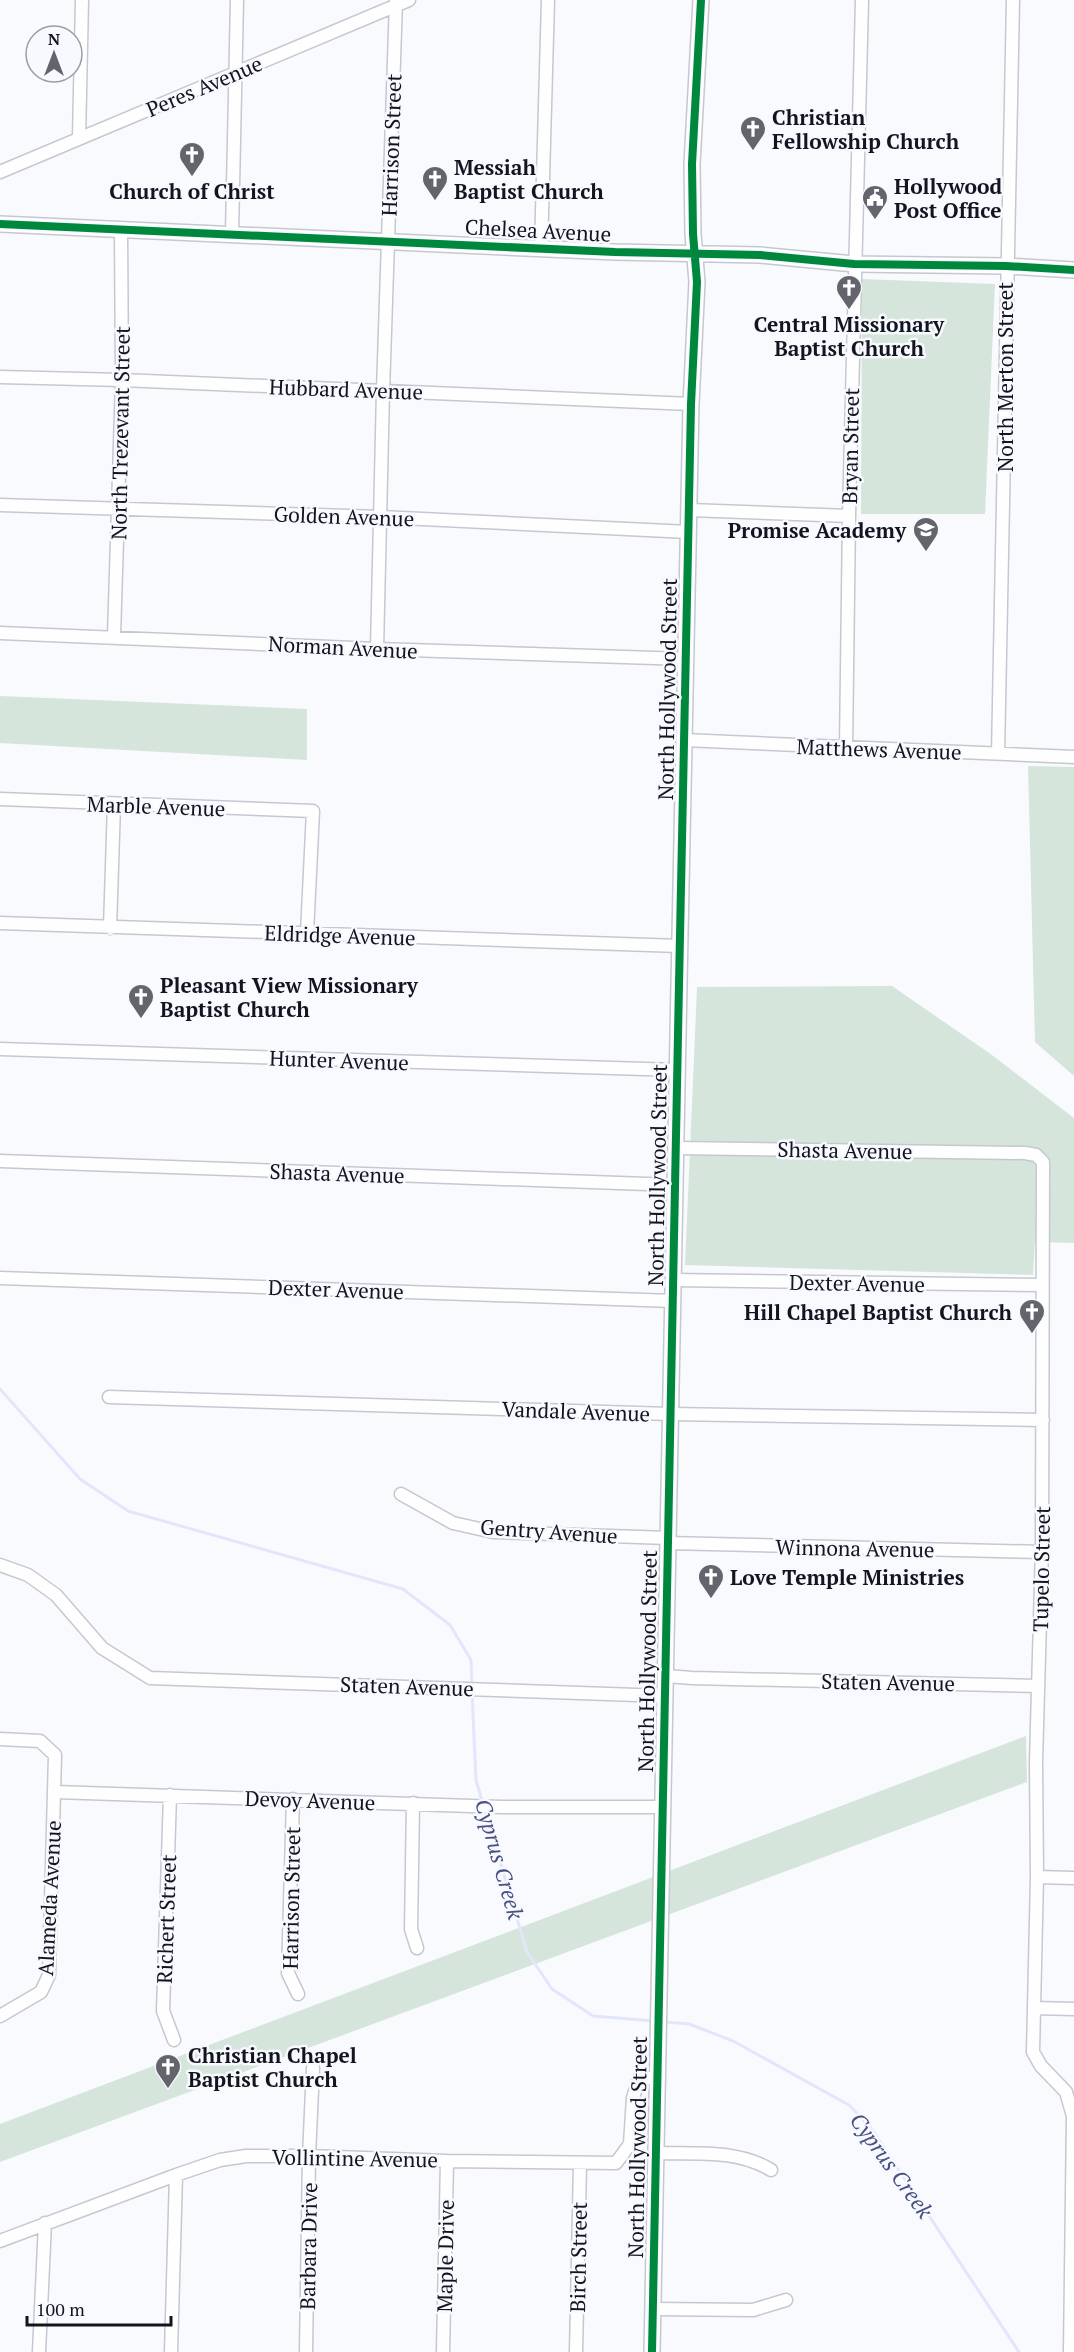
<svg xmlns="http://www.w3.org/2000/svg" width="1074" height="2352" font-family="'PT Serif',serif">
<rect width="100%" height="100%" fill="#f9fafe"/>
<!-- green -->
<path fill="#d5e5db" d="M862,279L995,284L985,514H861Z
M0,696L307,709V760L0,743Z
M1028,766L1074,767V1076L1035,1042Z
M892,986L992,1055L1074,1118V1243L1035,1242L1033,1275L685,1265L697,987Z
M1026,1736L1027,1782L0,2162V2124Z"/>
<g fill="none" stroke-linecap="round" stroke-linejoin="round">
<!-- stream -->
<path stroke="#e2e6fb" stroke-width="3" d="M0,1389L80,1479L128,1511L403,1589L450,1625L471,1660L472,1685
M472,1692L476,1780L483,1804
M485,1811L527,1952L552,1989L593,2016L654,2021
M664,2022L689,2024L733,2041L849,2105L871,2128L1019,2352"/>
<defs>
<path id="minor" d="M79,138L82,0
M0,172L409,0
M232,233L237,0
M541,248L548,0
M0,377L122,380L691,404
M0,505L381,517L689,532
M689,510L849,516
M0,633L377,649L686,659
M114,636L122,380L121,229
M377,649L383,391L396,0
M684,740L1074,757
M846,748L849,516L862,0
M998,754C1005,503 1006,251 1013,0
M0,799L313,811L307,933
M0,923L680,946
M110,928L114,804
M0,1049L677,1070
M676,1148L1025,1153L1036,1155L1043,1162L1042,1548L1036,1762L1037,1877L1033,2052L1041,2066L1066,2092L1073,2116L1070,2352
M0,1161L675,1185
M0,1278L673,1301
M673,1280L1042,1285
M109,1397L670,1414L1043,1420
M401,1494L453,1523L493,1532L668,1538
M667,1543L1042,1552
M0,1565L28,1575L56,1595L102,1648L150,1678L665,1696
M666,1676L692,1678L1038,1686
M0,1739L40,1741L55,1755L49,1975L41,1992L0,2016
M55,1792L501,1807H662
M170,1795L163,2011L174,2040
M293,1799L288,1973L298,1994
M413,1803L411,1929L417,1948
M1037,1877L1074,1878
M1034,2008L1074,2009
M656,2153C694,2154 737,2149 771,2170
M0,2241L176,2175L220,2160L246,2156H309L447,2161L616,2163L630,2144L633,2098L639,2078H656
M653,2309L753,2310L786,2300
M39,2352L45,2223
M171,2352L176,2175
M306,2352L309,2156L313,2068
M443,2352L447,2161
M576,2352L580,2163"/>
<path id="major" d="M0,224L615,252L760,255L854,264L1006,266L1074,270
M652,2352L679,984L691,404L697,282L693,234L692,164L701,0"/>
</defs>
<!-- minor casing -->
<use href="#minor" stroke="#c6c8cf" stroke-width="15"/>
<!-- major casing -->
<use href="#major" stroke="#c6c8cf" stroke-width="18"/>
<!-- minor -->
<use href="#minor" stroke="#fefeff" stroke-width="12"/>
<!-- major -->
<use href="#major" stroke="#fefeff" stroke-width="15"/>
<defs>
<path id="cycleway" d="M0,224L615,252L760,255L854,264L1006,266L1074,270
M652,2352L679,984L691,404L697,282L693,234L692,164L701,0"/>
</defs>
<!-- cycleway casing -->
<use href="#cycleway" stroke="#f8f9ff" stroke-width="11"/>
<!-- cycleway -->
<use href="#cycleway" stroke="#00873e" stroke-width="8"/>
</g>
<!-- icons -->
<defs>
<symbol id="church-pin" viewBox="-11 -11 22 30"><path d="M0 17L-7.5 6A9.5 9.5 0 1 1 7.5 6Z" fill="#64656c" stroke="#f8f9ff"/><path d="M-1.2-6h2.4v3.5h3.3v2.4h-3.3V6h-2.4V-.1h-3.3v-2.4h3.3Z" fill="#fff"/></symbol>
<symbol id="civic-pin" viewBox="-11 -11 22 30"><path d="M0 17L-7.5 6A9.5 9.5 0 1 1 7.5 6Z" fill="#64656c" stroke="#f8f9ff"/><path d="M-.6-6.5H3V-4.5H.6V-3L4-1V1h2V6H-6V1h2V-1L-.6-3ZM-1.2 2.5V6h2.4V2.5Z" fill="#fff"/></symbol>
<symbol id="school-pin" viewBox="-11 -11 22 30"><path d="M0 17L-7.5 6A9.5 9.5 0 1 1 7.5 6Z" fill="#64656c" stroke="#f8f9ff"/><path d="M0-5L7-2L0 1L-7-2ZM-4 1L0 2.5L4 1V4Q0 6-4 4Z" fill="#fff"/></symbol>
</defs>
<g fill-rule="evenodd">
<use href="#church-pin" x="738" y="114" width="30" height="40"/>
<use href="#church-pin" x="177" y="140" width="30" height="40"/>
<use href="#church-pin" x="420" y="164" width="30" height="40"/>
<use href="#civic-pin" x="860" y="183" width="30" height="40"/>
<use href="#church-pin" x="834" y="273" width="30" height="40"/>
<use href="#school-pin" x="911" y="515" width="30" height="40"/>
<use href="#church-pin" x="126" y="982" width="30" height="40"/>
<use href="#church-pin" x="1017" y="1297" width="30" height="40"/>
<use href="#church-pin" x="696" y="1562" width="30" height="40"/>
<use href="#church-pin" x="153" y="2052" width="30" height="40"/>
</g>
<g text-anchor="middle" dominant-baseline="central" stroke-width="5" stroke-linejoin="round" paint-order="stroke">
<!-- street labels -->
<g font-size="21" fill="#13151e" stroke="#f8f9ff">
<text transform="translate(204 86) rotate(-23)">Peres Avenue</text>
<text transform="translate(391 145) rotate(-88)">Harrison Street</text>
<text transform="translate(538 230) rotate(3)">Chelsea Avenue</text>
<text transform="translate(1005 377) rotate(-90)">North Merton Street</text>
<text transform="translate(346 389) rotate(2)">Hubbard Avenue</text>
<text transform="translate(120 433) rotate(-89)">North Trezevant Street</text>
<text transform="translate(850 446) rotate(-89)">Bryan Street</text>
<text transform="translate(344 516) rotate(2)">Golden Avenue</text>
<text transform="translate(343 647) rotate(3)">Norman Avenue</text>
<text transform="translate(667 689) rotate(-89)">North Hollywood Street</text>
<text transform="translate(879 749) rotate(2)">Matthews Avenue</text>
<text transform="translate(156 806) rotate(2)">Marble Avenue</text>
<text transform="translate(340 935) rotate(2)">Eldridge Avenue</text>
<text transform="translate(339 1060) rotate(2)">Hunter Avenue</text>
<text transform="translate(845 1150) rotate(1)">Shasta Avenue</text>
<text transform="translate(337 1173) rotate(2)">Shasta Avenue</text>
<text transform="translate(657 1175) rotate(-89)">North Hollywood Street</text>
<text transform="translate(857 1283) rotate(1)">Dexter Avenue</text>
<text transform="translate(336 1289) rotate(2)">Dexter Avenue</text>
<text transform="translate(576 1411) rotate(2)">Vandale Avenue</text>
<text transform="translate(549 1531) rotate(4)">Gentry Avenue</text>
<text transform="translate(855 1548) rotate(1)">Winnona Avenue</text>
<text transform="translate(1041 1569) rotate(-89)">Tupelo Street</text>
<text transform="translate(647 1661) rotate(-89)">North Hollywood Street</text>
<text transform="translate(888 1682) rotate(1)">Staten Avenue</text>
<text transform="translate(407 1686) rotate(2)">Staten Avenue</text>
<text transform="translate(310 1800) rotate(2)">Devoy Avenue</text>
<text transform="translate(49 1898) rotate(-87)">Alameda Avenue</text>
<text transform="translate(291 1898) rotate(-89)">Harrison Street</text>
<text transform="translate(166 1919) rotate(-88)">Richert Street</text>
<text transform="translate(637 2147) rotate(-89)">North Hollywood Street</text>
<text transform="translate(355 2158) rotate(1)">Vollintine Avenue</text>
<text transform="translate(308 2246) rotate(-89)">Barbara Drive</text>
<text transform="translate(445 2256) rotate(-89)">Maple Drive</text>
<text transform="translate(578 2257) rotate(-89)">Birch Street</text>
</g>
<!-- poi labels -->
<g font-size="21" font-weight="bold" fill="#13151e" stroke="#f8f9ff" text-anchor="start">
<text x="772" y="117">Christian<tspan x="772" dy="24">Fellowship Church</tspan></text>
<text x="454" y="167">Messiah<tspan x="454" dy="24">Baptist Church</tspan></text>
<text x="894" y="186">Hollywood<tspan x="894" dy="24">Post Office</tspan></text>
<text x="192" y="191" text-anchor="middle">Church of Christ</text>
<text x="849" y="324" text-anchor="middle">Central Missionary<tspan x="849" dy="24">Baptist Church</tspan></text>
<text x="906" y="530" text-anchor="end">Promise Academy</text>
<text x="160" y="985">Pleasant View Missionary<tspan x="160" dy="24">Baptist Church</tspan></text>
<text x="1012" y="1312" text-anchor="end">Hill Chapel Baptist Church</text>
<text x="730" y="1577">Love Temple Ministries</text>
<text x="188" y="2055">Christian Chapel<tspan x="188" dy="24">Baptist Church</tspan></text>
</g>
<!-- water labels -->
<g font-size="22" font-style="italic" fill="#495180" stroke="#f8f9ff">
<text transform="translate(500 1859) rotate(74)">Cyprus Creek</text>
<text transform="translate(892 2165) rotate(54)">Cyprus Creek</text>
</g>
</g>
<!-- north arrow -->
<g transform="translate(54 54)"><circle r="28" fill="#f8f9ff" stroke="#9c9ea5" stroke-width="1.5"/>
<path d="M0-4.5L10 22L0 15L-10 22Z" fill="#64656c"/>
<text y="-9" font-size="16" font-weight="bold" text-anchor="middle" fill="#13151e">N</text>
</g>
<!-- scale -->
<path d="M27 2316v9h144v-9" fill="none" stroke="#13151e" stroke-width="3"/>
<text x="36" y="2316" font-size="18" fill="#13151e" stroke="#f8f9ff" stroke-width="4.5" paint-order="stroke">100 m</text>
</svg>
